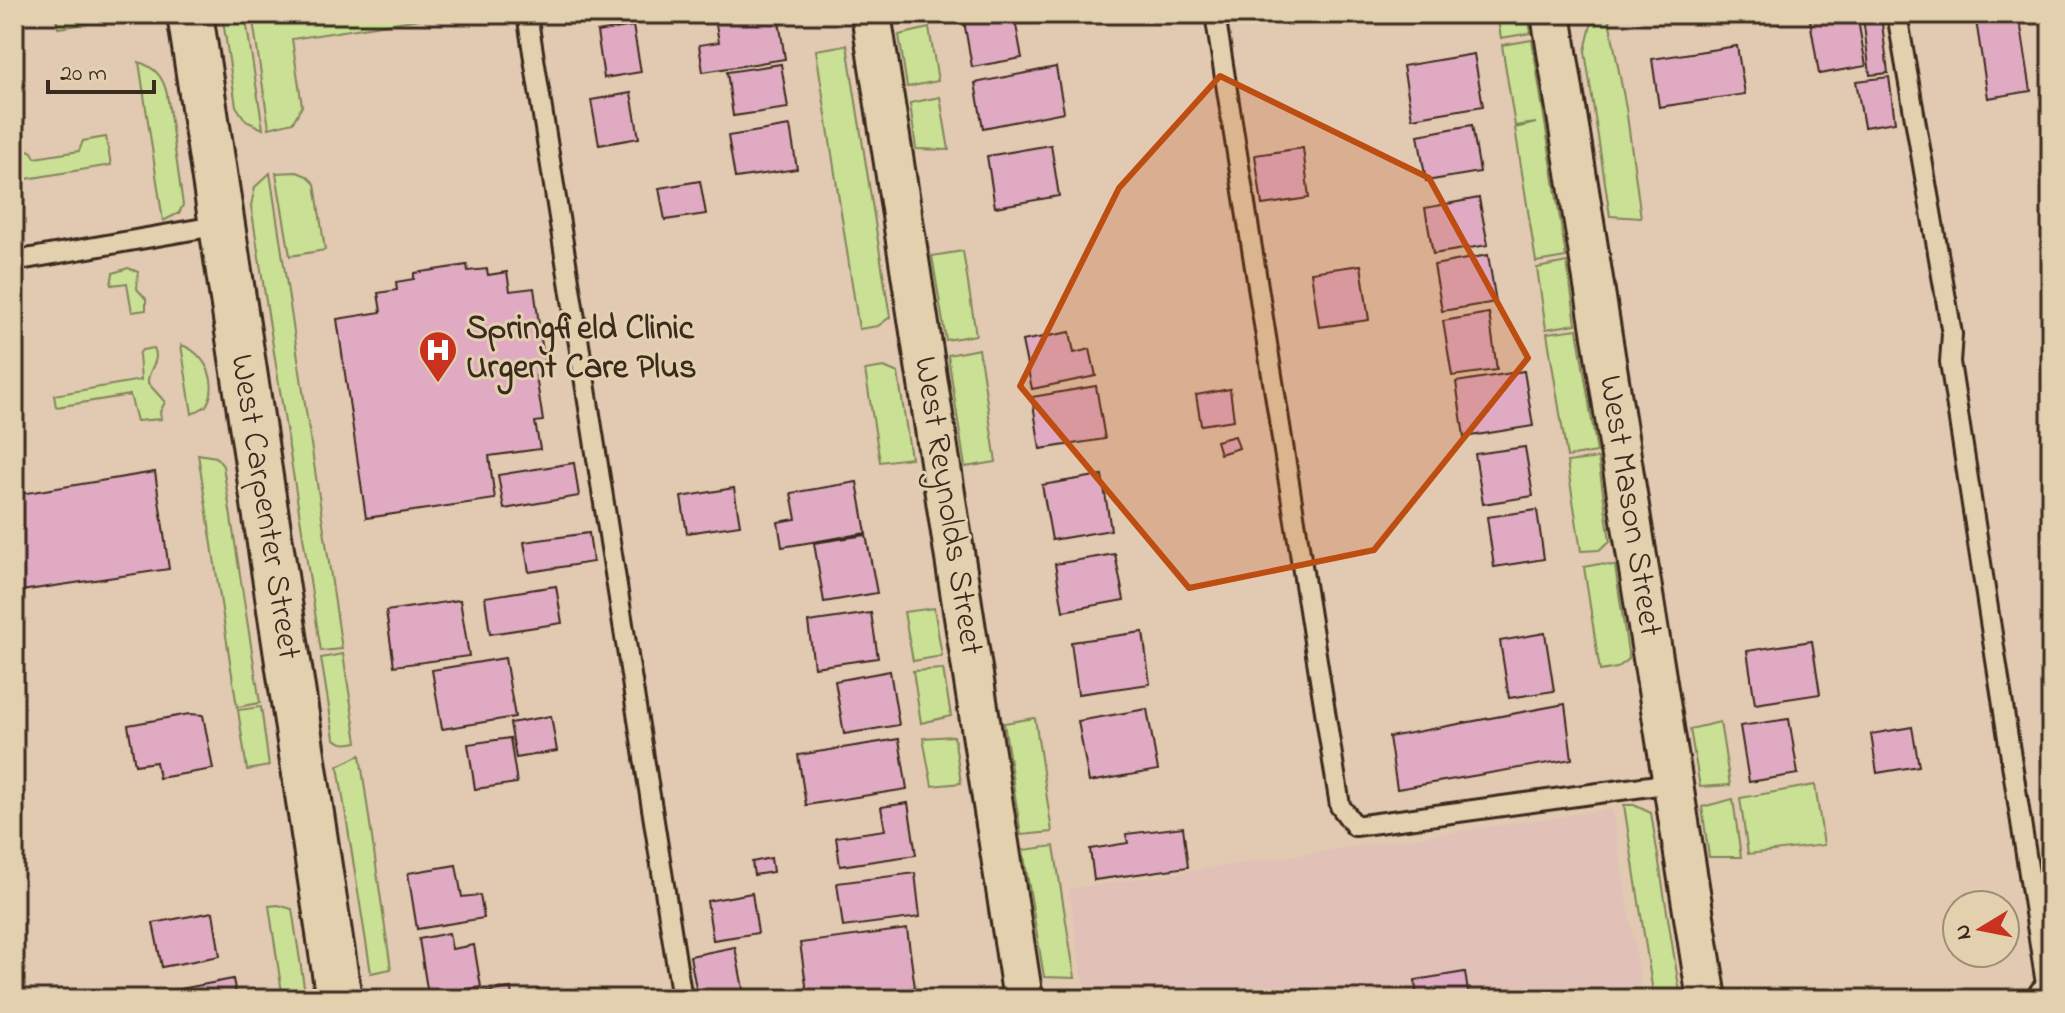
<svg xmlns="http://www.w3.org/2000/svg" width="2065" height="1013" font-family="'Indie Flower',sans-serif">
<rect width="100%" height="100%" fill="#e2c9b2"/>
<filter id="ink" filterUnits="userSpaceOnUse"><feTurbulence type="fractalNoise" baseFrequency=".0125" numOctaves="2"/><feDisplacementMap in="SourceGraphic" scale="16" xChannelSelector="R" yChannelSelector="G"/><feConvolveMatrix kernelMatrix="1 2 1 2 8 2 1 2 1" color-interpolation-filters="sRGB"/></filter>
<g filter="url(#ink)">
<!-- built -->
<path fill="#e1c0b7" d="M1612,809L1643,999H1086L1069,889Z"/>
<!-- green -->
<path fill="#c9e095" stroke="#82855a" stroke-width="2" d="M68,14H124L125,18L58,28L56,18Z
M222,14H245L263,129L246,121L236,106Z
M252,14H451L292,39L302,106L293,122L269,128Z
M1497,14H1528L1531,33L1501,38Z
M1608,14L1626,108L1641,218L1610,216L1585,51L1591,25Z
M929,28L938,81L907,87L899,35Z
M1532,40L1566,257L1536,262L1515,128L1536,123L1515,126L1502,45Z
M847,45L890,317L878,326L859,329L816,50Z
M139,62C156,68 163,77 167,94L183,205L179,213L163,221Z
M940,97L949,150L916,149L910,103Z
M106,137L111,165L14,181V151L26,149L32,152L35,158L79,151L83,141Z
M297,172L307,176L315,184L325,250L290,256L276,173Z
M270,173L342,649L321,651L251,206L255,187Z
M963,251L976,335L946,340L932,256Z
M1567,262L1576,324L1546,329L1537,268Z
M128,268L138,272L137,289L146,299V310L132,312L127,283L111,285L113,273Z
M1577,329L1597,452L1567,457L1547,333Z
M181,345C205,352 220,383 206,406L192,414Z
M154,348C161,362 147,369 148,383L165,402L160,412L161,419L137,421L130,395L56,407L54,395L141,380L139,354L142,350Z
M979,349L996,462L965,467L948,355Z
M884,367L898,373L911,458L880,462L865,370Z
M198,454L216,457L223,466L260,703L237,707Z
M1598,458L1610,541L1599,550L1581,551L1567,462Z
M1599,564L1615,566L1629,659L1617,668L1600,671L1584,567Z
M934,608L942,656L913,661L904,612Z
M343,654L357,742C348,744 341,745 334,738L321,658Z
M943,669L951,716L921,723L913,671Z
M261,707L269,766L247,770L238,710Z
M1035,718L1052,832L1021,835L1004,723Z
M1720,722L1730,785L1700,787L1690,729Z
M954,736L961,783L932,786L923,738Z
M360,755L391,969L371,973L338,766Z
M1815,785L1824,845L1748,854L1740,798Z
M1733,799L1741,857H1709L1702,807Z
M1624,805H1634L1651,813L1681,999H1654Z
M1054,846L1075,978L1044,977L1023,850Z
M278,905L292,909L306,999H283L269,906Z"/>
<!-- building -->
<path fill="#e0abc2" stroke="#3b2a1e" stroke-width="2" d="M745,14H778L785,59L703,72L699,45L719,42L715,19Z
M1014,14L1022,58L972,67L964,21Z
M1809,14H1857L1866,66L1819,74Z
M1975,14H2019L2031,91L1988,98Z
M1881,15L1888,73L1870,75L1863,17Z
M633,26L641,72L604,78L597,32Z
M1737,46L1745,94L1659,107L1652,59Z
M1474,54L1483,106L1412,118L1403,66Z
M781,64L788,108L733,116L727,72Z
M1056,67L1064,112L983,128L975,83Z
M1889,77L1895,122L1864,127L1856,81Z
M631,93L639,138L599,145L591,100Z
M1472,125L1480,172L1426,181L1418,135Z
M790,126L797,169L735,178L728,136Z
M1051,145L1059,196L995,207L987,156Z
M1303,148L1309,198L1262,205L1255,155Z
M700,181L706,214L665,220L659,188Z
M1479,198L1488,245L1433,254L1425,208Z
M1488,255L1496,302L1442,311L1434,265Z
M467,265L468,271L487,269L488,275L507,272L510,291L534,288L546,374L536,376L543,421L535,422L540,449L489,456L495,499L366,518L337,319L381,312L378,293L397,290L396,282L414,279V273Z
M1361,265L1369,320L1319,327L1311,272Z
M1489,313L1497,370L1452,376L1443,321Z
M1070,332L1074,353L1090,349L1096,376L1032,389L1022,341Z
M1524,371L1533,426L1464,437L1456,382Z
M1096,386L1105,439L1040,449L1032,397Z
M1230,389L1234,420L1201,425L1196,395Z
M1235,436L1239,448L1220,454L1216,441Z
M1525,447L1533,496L1483,504L1475,454Z
M574,463L579,496L504,509L498,475Z
M155,472L169,569L14,592V495Z
M1102,475L1111,530L1052,540L1042,485Z
M857,482L866,533L782,547L778,522L796,519L791,493Z
M734,488L740,525L687,533L681,497Z
M1537,510L1544,559L1494,567L1487,517Z
M589,533L593,562L529,572L524,542Z
M866,535L877,593L824,602L814,543Z
M1115,554L1124,600L1063,611L1055,564Z
M556,586L562,623L490,634L485,597Z
M460,600L469,656L394,666L386,611Z
M871,613L878,658L814,667L808,622Z
M1143,632L1150,684L1078,694L1071,642Z
M1545,633L1554,691L1509,698L1500,641Z
M1812,641L1820,694L1755,704L1747,651Z
M505,658L515,717L442,729L432,670Z
M890,671L899,725L844,734L835,681Z
M1565,704L1572,759L1397,789L1389,737Z
M1147,709L1158,770L1089,782L1078,721Z
M189,714L203,715L213,769L159,778L156,762L135,765L128,725Z
M551,716L557,751L516,758L510,723Z
M1789,719L1798,774L1749,782L1740,726Z
M1912,727L1919,766L1877,773L1871,734Z
M510,738L517,783L475,789L468,744Z
M899,739L907,789L806,805L798,755Z
M908,803L916,855L840,866L836,837L885,830L881,807Z
M1183,827L1188,867L1094,880L1090,849L1128,843L1126,834Z
M771,858L773,872L754,875L752,862Z
M456,865L462,897L480,895L484,918L417,929L408,873Z
M915,873L920,917L843,927L837,883Z
M752,893L758,933L713,940L707,901Z
M213,912L220,956L162,967L153,923Z
M907,929L915,988L832,999H808L800,943Z
M449,933L452,949L474,945L481,987L428,995L419,939Z
M735,947L745,999H698L690,956Z
M1465,972L1469,999H1417L1415,980Z
M233,979L237,999H150L149,995Z
M511,988L512,999H444Z"/>
<g fill="none" stroke-linecap="round" stroke-linejoin="round">
<defs>
<path id="service" d="M527,14L682,999
M1215,14L1340,806L1355,826L1672,783
M1897,14L1952,334L1950,362L2048,997
M14,261L221,225"/>
<path id="minor" d="M871,14L1023,999
M1551,14L1707,999
M2048,997V999"/>
<path id="tertiary" d="M190,14L339,999"/>
</defs>
<!-- service casing -->
<use href="#service" stroke="#3b2a1e" stroke-width="24"/>
<!-- minor casing -->
<use href="#minor" stroke="#3b2a1e" stroke-width="44"/>
<!-- tertiary casing -->
<use href="#tertiary" stroke="#3b2a1e" stroke-width="50"/>
<!-- service -->
<use href="#service" stroke="#e2d0ae" stroke-width="18"/>
<!-- minor -->
<use href="#minor" stroke="#e2d0ae" stroke-width="38"/>
<!-- tertiary -->
<use href="#tertiary" stroke="#e2d0ae" stroke-width="44"/>
</g>
</g>
<!-- marked area -->
<path fill="#bd4d10" fill-opacity="0.2" stroke="#bd4d10" stroke-width="6" stroke-linejoin="round" d="M1220,76L1429,178L1528,358L1374,550L1189,588L1020,386L1119,188Z"/>
<!-- icons -->
<defs>
<symbol id="hospital-pin" viewBox="-11 -11 22 30"><path d="M0 17L-7.5 6A9.5 9.5 0 1 1 7.5 6Z" fill="#c8321e" stroke="#e2d0ae"/><path d="M-5-5h3v3.5h4V-5h3V5h-3V1.5h-4V5h-3Z" fill="#fff"/></symbol>
</defs>
<g fill-rule="evenodd">
<use href="#hospital-pin" x="416" y="328" width="44" height="60"/>
</g>
<g text-anchor="middle" dominant-baseline="central" stroke-width="6" stroke-linejoin="round" paint-order="stroke">
<!-- poi labels -->
<g font-size="34" font-weight="bold" fill="#3b2a1e" stroke="#e2d0ae" text-anchor="start">
<text x="466" y="330">Springfield Clinic<tspan x="466" dy="39">Urgent Care Plus</tspan></text>
</g>
<!-- street labels -->
<g font-size="34" fill="#3b2a1e" stroke="#e2d0ae">
<text transform="translate(947 506) rotate(81)">West Reynolds Street</text>
<text transform="translate(1629 506) rotate(81)">West Mason Street</text>
<text transform="translate(264 507) rotate(81)">West Carpenter Street</text>
</g>
</g>
<!-- margin -->
<rect width="2065" height="1013" fill="none" stroke="#e2d0ae" stroke-width="48"/>
<rect x="24" y="24" width="2017" height="965" fill="none" stroke="#3b2a1e" stroke-width="3" filter="url(#ink)"/>
<!-- north arrow -->
<g transform="translate(1981 929) rotate(260)"><circle r="38" fill="#e2d0ae" stroke="#9f8e74" stroke-width="2"/>
<path d="M0-6L14 30L0 20L-14 30Z" fill="#c8321e"/>
<text y="-12" font-size="22" font-weight="bold" text-anchor="middle" fill="#3b2a1e">N</text>
</g>
<!-- scale -->
<path d="M48 80v12h106v-12" fill="none" stroke="#3b2a1e" stroke-width="4"/>
<text x="60" y="80" font-size="24" fill="#3b2a1e" stroke="#e2d0ae" stroke-width="6" paint-order="stroke">20 m</text>
</svg>
